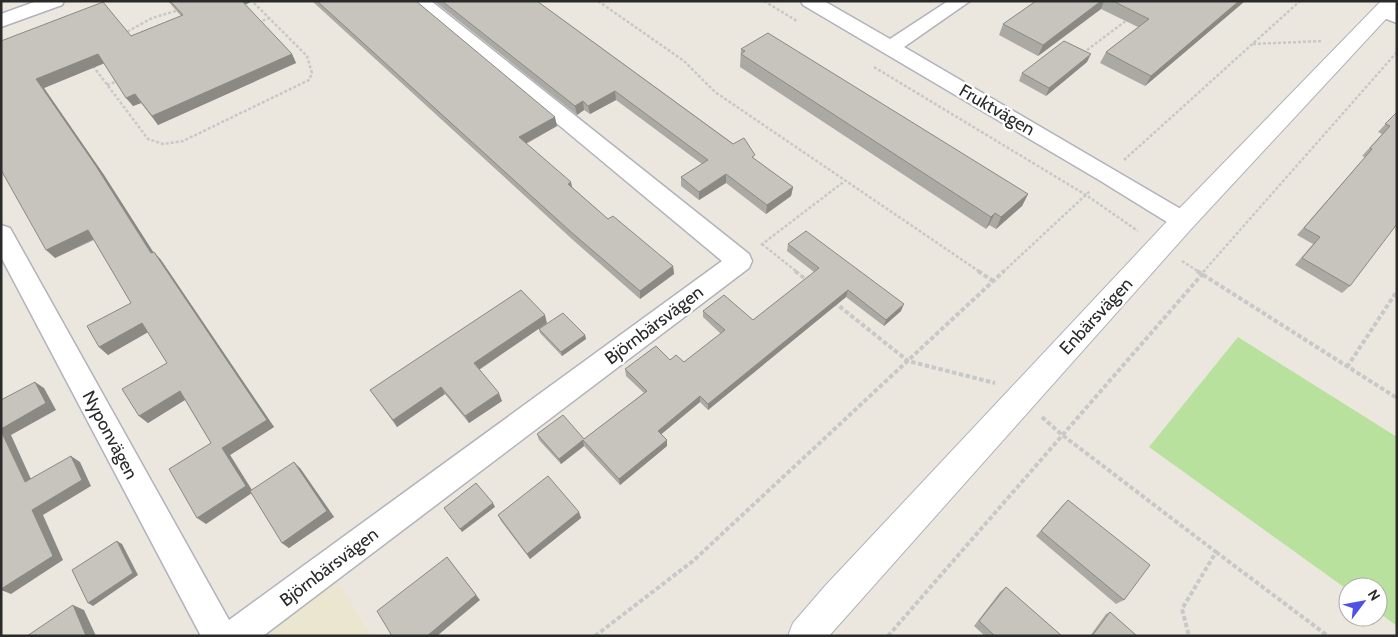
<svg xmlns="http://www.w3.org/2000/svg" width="1398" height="637" font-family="Cabin,sans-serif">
<rect width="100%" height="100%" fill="#ebe7de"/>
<!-- education -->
<path fill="#eae6cf" d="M336,579L371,636H258Z"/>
<!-- pitch -->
<path fill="#b9e19e" d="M1238,337L1397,437V626L1378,612V587H1348V590L1149,447Z"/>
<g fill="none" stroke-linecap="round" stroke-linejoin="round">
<defs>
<path id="minor" d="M37,1H64L62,5L1,27V14Z
M410,1H431L749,254L752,261L749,268L263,636H201L1,257V225L10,228L229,620L722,261Z
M801,1H824L890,39L948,1H970L904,47L1191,215L1195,221L1191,227L1183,230L1175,227L1099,180L803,5Z
M1383,5L1397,10V23L1376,15L1374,11L1376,7Z"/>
<path id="tertiary" d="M1381,1H1397V7L1192,228L829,636H788L793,623L825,586L1174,214Z"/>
</defs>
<!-- minor casing -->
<use href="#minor" stroke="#b1b2bc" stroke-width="3"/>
<!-- tertiary casing -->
<use href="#tertiary" stroke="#b1b2bc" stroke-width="2"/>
<!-- path-far1 -->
<path stroke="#c8c8c8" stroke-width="2.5" stroke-dasharray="3 2" stroke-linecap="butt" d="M598,1L684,61L715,92L980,272
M764,1L797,21
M258,23L269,18
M123,34L152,18L179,10
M1253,44L1322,41
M1087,50L1127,20
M93,66L148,139L163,144L183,141L309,80L312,73L307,56L252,1
M874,67L1086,195L1138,231
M107,85L118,81
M1124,160L1300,1
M762,244L797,272
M761,245L846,180
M1182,261L1199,272
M1003,272L1090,191
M1203,272L1397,52"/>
<!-- path -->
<path stroke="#c8c8c8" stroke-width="4" stroke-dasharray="4.5 2.5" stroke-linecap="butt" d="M795,271L808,281
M978,271L993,281
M1197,271L1397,398
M834,302L908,361L995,383
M1347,367L1397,291
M1042,417L1061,434L1216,552L1182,609L1189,636
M1216,552L1328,636
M595,636L693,561L1004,271
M888,636L1205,271"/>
<!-- minor -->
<use href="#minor" fill="#fff" fill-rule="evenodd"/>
<!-- tertiary -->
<use href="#tertiary" fill="#fff" fill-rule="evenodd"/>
</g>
<!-- wall -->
<path fill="#aaa9a3" d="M168,1H253L245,5L292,54L296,63L158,125L141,103L133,106L104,63L44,88L104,175L153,252L161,260L274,427L230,455L252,490L300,468L334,517L289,548L282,543L252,493L206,524L211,443L185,400L148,423L139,416L167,363L148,332L108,355L99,347L131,303L94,240L55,258L1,41L131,36L181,16Z
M312,1H416L557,126L526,144L573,188L608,219L673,266L674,274L640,299L573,240Z
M434,1H537L793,187L791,196L766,214L726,183L699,200L681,186V177L702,164L616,100L590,114L584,110L577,115Z
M1036,1H1245L1145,86L1100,63L1106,52L1138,27L1101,9L1038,56L999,35L1003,24Z
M741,49L1028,194L1022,206L996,229L989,225L986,229L740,67Z
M1087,62L1046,96L1019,81L1022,73Z
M1397,112L1350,286L1342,293L1295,265L1313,244L1297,235L1365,157L1362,156L1382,134L1378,132Z
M788,244L901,311L884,326L846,297L708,410L700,402L661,434L667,440V446L620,485L584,446L561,464L539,440L537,434L584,439L644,393L626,376L625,369L670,360L684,362L721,334L703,317V311L753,320L814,272L787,251Z
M547,323L479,370L502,401L469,423L445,394L397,427L370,390Z
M539,329L585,335L586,339L562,356L540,333Z
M1068,500L1124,600L1116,604L1036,536L1062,506Z
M579,512L581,518L530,559L501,521L498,515Z
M1006,587L1062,636H985L974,626L1000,592Z
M1110,612L1137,636H1090L1106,614Z"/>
<!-- shaded-wall -->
<path fill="#8b8984" d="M240,1H253L242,6Z
M1101,1H1104L1101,9L1038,56L1043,45Z
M1239,1H1245L1145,86L1151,76Z
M98,54L105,63L44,88L104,175L159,261L151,253L36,79Z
M292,54L296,63L158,125L152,116Z
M1091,54L1087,62L1046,96L1049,88Z
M615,91L616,100L590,114L588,106Z
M135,94L141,103L133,106L126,98Z
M583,101L584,110L577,115L575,106Z
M555,117L557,126L521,146L519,137Z
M726,174V183L699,200V192Z
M571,182L573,191L568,184Z
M793,187L791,196L766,214L767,205Z
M1028,194L1022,206L996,229L1001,217Z
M995,213L989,225L986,229L991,217Z
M88,230L96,238L55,258L46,250Z
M154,252L161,260L274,427L230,455L253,492L206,524L197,518L222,448Z
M673,266L674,274L640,299V291Z
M848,290L846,297L708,410V404Z
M904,304L901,311L884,326L886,320Z
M545,315L547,323L477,371L474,363Z
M142,323L150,331L108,355L99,347Z
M585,335L586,339L562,356L561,352Z
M35,382L44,388L56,410L11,435L35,488L25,482L1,431V429Z
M441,387L445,394L397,427L393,420Z
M180,391L188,398L148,423L139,416Z
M499,393L502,401L469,423L465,416Z
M700,396V402L658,437V431Z
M583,440L584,446L561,464L559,459Z
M667,440V446L620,485L619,479Z
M71,456L80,462L91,486L43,515L63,560L11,594L1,590L32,510Z
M294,462L300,468L334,517L289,548L282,543Z
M493,503L495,507L462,532L460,529Z
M579,512L581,518L530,559L527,554Z
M117,541L122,544L138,575L93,606L88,603Z
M447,557L480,600L437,636H427Z
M73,605L84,610L96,636H86Z"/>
<!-- building -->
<path fill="#c6c4bd" stroke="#8b8984" d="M170,1H242L292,54L152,116L135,94L126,98L98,54L36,79L96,166L151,253L154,252L267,420L222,448L246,486L197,518L169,469L211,443L180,391L139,416L122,389L167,363L142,323L99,347L87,326L131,303L88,230L46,250L1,170V41L103,2L131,36L183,15Z
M317,1H416L555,117L519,137L571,182L568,184L608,219L613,216L673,266L640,291L571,232Z
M442,1H537L733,144L744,138L755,155L752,157L793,187L767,205L726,174L699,192L681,177L708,160L615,91L588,106L583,101L575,106Z
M1036,1H1101L1043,45L1003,24Z
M1113,1H1239L1151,76L1106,52L1149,19Z
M768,33L1028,194L1001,217L995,213L991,217L741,54L745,51L741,49Z
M1064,41L1091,54L1049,88L1022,73Z
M1397,112V224L1350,286L1302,258L1320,237L1304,228L1372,149L1370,148L1390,126L1385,124Z
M806,231L904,304L886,320L848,290L708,404L700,396L658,431L667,440L619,479L583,440L559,459L537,434L563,415L584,439L647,391L625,369L656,346L670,360L676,355L684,362L725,330L703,311L724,295L753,320L819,268L788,244Z
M521,290L545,315L474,363L499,393L465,416L441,387L393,420L370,390Z
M563,313L585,335L561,352L539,329Z
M35,382L46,403L1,429V400Z
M1,431L25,482L71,456L82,480L32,510L53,556L1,589Z
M294,462L327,511L282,543L250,491Z
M548,476L579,512L527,554L498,515Z
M476,483L493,503L460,529L444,508Z
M1068,500L1150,565L1124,600L1041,531Z
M117,541L133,573L88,603L72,570Z
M447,557L476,595L427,636H392L377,611Z
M1006,587L1062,636H995L979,621Z
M73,605L86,636H27Z
M1110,612L1137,636H1092Z"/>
<g text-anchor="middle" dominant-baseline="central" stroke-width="5" stroke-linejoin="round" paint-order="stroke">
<!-- street labels -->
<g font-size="18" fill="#2a2a2a" stroke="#fff">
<text transform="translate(997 110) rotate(30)">Fruktvägen</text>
<text transform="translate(1096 316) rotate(-47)">Enbärsvägen</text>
<text transform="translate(654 325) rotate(-37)">Björnbärsvägen</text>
<text transform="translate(110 435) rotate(62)">Nyponvägen</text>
<text transform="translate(329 567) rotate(-37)">Björnbärsvägen</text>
</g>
</g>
<!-- border -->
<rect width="1398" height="637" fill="none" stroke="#2a2a2a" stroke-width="5"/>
<!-- north arrow -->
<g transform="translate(1363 602) rotate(58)"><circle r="24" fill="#ffffff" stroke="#aaaaaa"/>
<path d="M0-4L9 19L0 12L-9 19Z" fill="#5052e5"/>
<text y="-8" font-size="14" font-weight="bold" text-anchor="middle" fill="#2a2a2a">N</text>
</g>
</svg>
